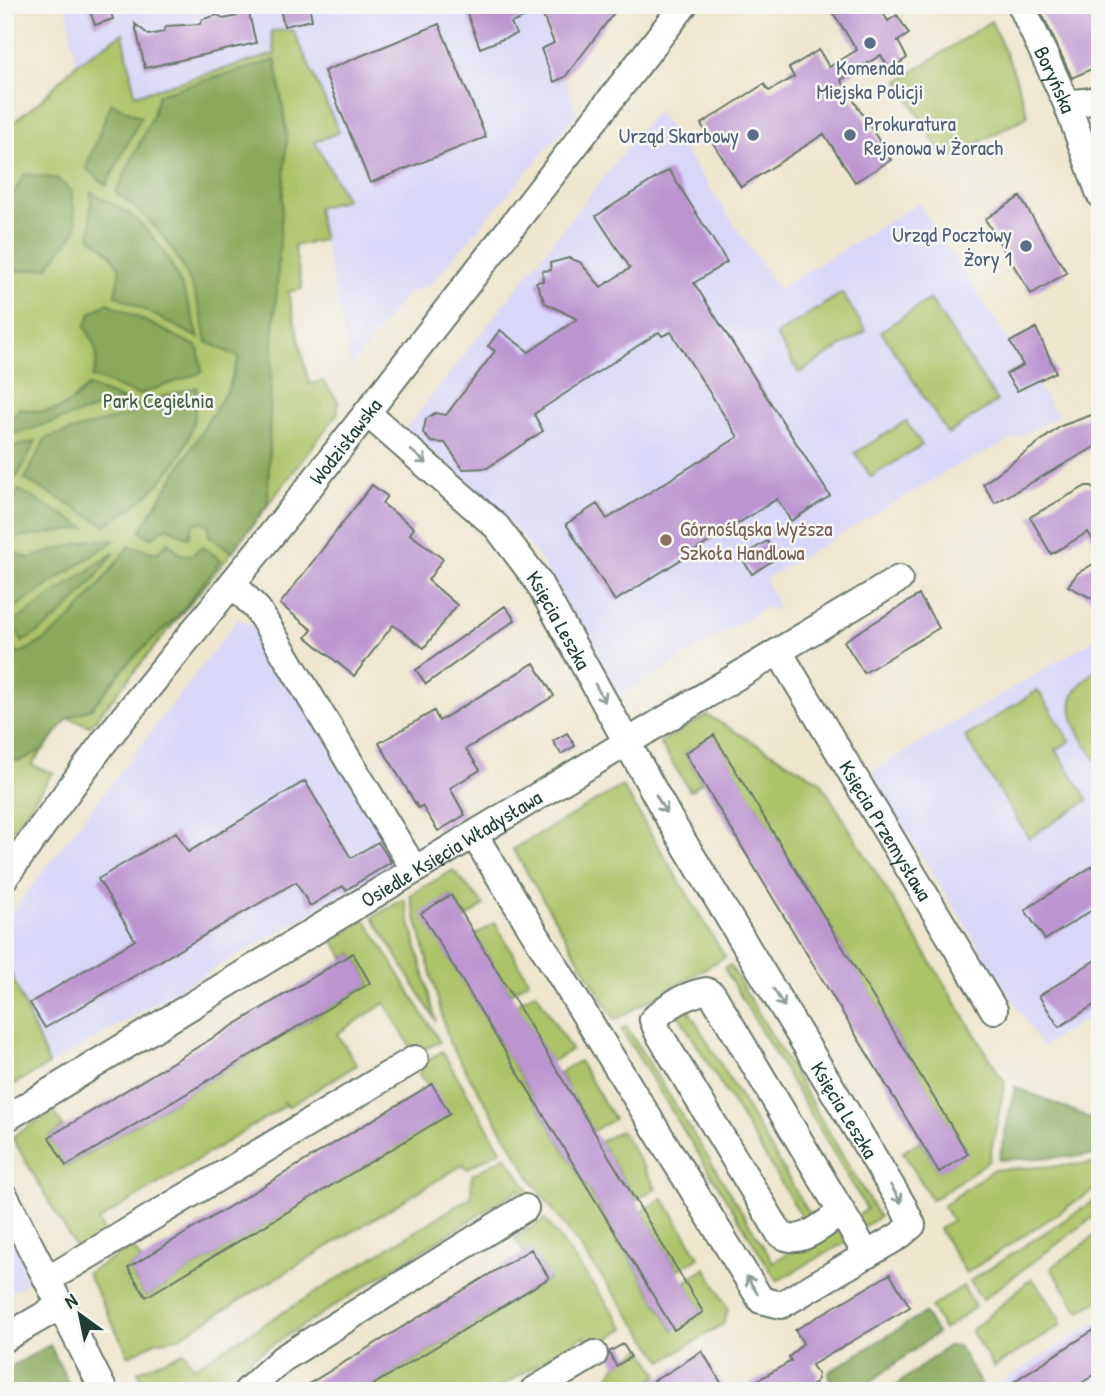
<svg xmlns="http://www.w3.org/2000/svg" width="1105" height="1396" font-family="'Patrick Hand',sans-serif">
<rect width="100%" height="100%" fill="#f6f6f2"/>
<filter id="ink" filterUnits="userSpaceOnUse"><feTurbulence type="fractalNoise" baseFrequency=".0143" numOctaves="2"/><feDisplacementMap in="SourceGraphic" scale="14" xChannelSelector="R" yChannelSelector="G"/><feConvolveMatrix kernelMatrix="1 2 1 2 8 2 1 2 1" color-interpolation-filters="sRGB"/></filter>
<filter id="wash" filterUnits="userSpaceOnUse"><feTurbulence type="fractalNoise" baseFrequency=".00686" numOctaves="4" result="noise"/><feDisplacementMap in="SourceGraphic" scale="28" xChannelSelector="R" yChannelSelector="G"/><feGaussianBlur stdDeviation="1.57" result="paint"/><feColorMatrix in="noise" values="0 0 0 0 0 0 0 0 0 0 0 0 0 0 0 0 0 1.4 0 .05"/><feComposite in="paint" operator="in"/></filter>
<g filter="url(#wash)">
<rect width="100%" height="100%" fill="#eee6cd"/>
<!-- built -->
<path fill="#d9d7f8" d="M66,5H538L577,113L430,285L406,294L351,368L317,208L315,141L339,131L275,54L135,95L123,34L76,64Z
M657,110L778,289L919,203L1058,417L951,469L765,579L779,609L764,608L619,697L540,559L516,529L450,467L404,431Z
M238,619L259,628L401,860L49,1065L5,959V921Z
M1100,636V1010L1042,1047L873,778L874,770Z
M5,1212L39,1275L5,1296Z
M1100,1319V1391H987Z"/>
<!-- green -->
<path fill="#adc367" stroke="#66804e" stroke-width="2" d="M991,21L1013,70L1028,116L945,161L899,81Z
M293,30L339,132L315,142L346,199L317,208L323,240L294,246L302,289L288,292L309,384L323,381L338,401V413L232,552L90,726L68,718L31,765L53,773L5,841V129L41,100L76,64L123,33L135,95L275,54L271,31Z
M842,293L866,331L799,373L776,335Z
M930,299L997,401L948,434L881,331Z
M906,421L922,445L871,477L855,453Z
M1100,668V766C1076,729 1050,699 1100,668Z
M1038,690L1070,741L1056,750L1088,800L1029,838L965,737Z
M707,715L820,781L1005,1083L989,1161L932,1200L903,1152L920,1141L939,1171L967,1153L714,736L685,753L702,782L690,791L660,743Z
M622,786L725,957L615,1020L513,849Z
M453,870L484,905L465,919L451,895L422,913L673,1330L703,1312L685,1282L706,1268L728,1309L723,1324L663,1361L535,1185L449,1042L410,895Z
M404,899L436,1021L373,917Z
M366,920L440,1042L414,1053L385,1003L337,1034L357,1065L288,1107L283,1101L285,1106L98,1221L108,1238L78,1252L12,1137L54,1111L63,1127L49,1137L67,1166L370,983L353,953L344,958L333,940Z
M495,923L529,981L510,993L475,935Z
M5,959L49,1065L5,1089Z
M730,965L879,1217L861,1228L855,1218L867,1209L724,968Z
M536,992L571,1050L551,1062L516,1004Z
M688,1009L813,1220L808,1227L678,1014Z
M626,1026L773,1262L838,1224L848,1241L777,1281L621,1029Z
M442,1051L501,1150L467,1169L464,1164L178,1338L155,1342L129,1356L87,1273L133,1247L141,1260L128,1268L146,1297L449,1114L419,1074L423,1064Z
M579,1061L614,1119L593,1131L559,1073Z
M621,1130L656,1188L636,1200L600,1142Z
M506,1156L542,1211L535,1215L520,1189L253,1357L216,1391H147L138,1371L184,1352L194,1367L471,1197L472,1175Z
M1100,1163V1186L966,1273L939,1229L952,1220L943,1206L992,1170Z
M1100,1197V1212L982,1300L970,1281Z
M663,1198L699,1257L678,1270L642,1212Z
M545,1219L625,1328L592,1349L584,1336L494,1391H363L549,1279L531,1249L524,1253L515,1238Z
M1100,1232V1300L1079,1312L1051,1268Z
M1032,1278L1060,1318V1326L994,1367L971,1331Z
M963,1286L975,1307L944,1330L931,1307Z
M642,1349L659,1375L641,1388L643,1391H617L609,1377L615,1366Z"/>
<!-- forest -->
<path fill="#8aa95c" stroke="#547348" stroke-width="2" d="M276,60L287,136L271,374L268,504L232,552L209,536V526L203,521L193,524L189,538L167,527L150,538L140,531L228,389L239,357L207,342C197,280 169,229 116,193L153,115L158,94Z
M111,103L141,117L106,186L86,168Z
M25,174L57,179L71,190L77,229L47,268L5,272L11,251L5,248V208Z
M91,192C104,200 120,207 133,217C169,247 187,294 199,338L115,295L120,269L110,253L91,237Z
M108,303L198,347L202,372L138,395L92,377C101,357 96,345 85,327L91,313Z
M88,386L124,400L5,437V429L19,408C51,416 66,410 88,386Z
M197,387C196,397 196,409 194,419C185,465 144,504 105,525L25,479L46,438L134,413L139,403Z
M36,441L17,477L5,471V449Z
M19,490L86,528L14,538L5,535V513Z
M90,540H115L13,609L5,596V549L29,558Z
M168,542L180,554L191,555L203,547L221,560L177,617L129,662L92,708L68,718L44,749L20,761L5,758V629L16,654C66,637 98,586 129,546L157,553Z
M115,552C90,587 61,622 22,642L13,623Z
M1015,1087L1100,1122V1155L999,1160Z
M924,1313L937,1333L858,1391H833L829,1372Z
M50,1345L72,1391H5V1370Z
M948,1346H958L985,1391H889Z"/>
<g id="blocks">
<!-- building -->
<path fill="#bc95d0" d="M88,5H108L113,19L95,25Z
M244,5H247L256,43L145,68L135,24L149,35L163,32L167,26L200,24L203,19L218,15L224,19L237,16Z
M279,5H309L312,20L284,26Z
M485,5H620L565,77L554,82L541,49L554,43L541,11L511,23L516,34L480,48L467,13Z
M828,5H878L888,21L897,15L909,34L898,41L907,58L890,70L881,55L841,80L891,160L855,182L824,134L741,187L701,124L764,84L769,91L794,77L789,68L819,50L829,67L857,50Z
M1038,5H1082L1084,10L1091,7L1100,26L1095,31L1100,41V65L1072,78Z
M439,24L486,137L370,183L324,71Z
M669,170L727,262L694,283L830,496L791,521L777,499L615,601L566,524L597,504L607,519L738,437L671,332L662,336L659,332L534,414L543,431L487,468L463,469L445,443L431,442L423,433L426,419L435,413L446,415L495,351L488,346L500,330L529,352L577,319L545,303L536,282L543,281L542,271L551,270L550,263L569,258L580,262L601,287L630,268L596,216Z
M1020,197L1067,273L1031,294L985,219Z
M1036,328L1056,372L1017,391L1006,374L1023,365L1010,342Z
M1100,412V444L995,503L983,484L1061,426Z
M372,485L387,496L382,503L414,528L410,534L443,559L428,580L457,605L424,648L393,625L354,676L306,637L312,630L280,604Z
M1086,486H1092L1100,500V552L1088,532L1051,554L1030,517Z
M767,541L778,557L752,574L741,557Z
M1100,560V589L1091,598L1068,586L1078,573Z
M919,595L939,628L864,673L844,641Z
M505,606L515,620L426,684L416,670Z
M534,663L554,696L466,749L480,770L450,788L465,815L438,831L422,806L418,808L379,743L434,711L439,721Z
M567,733L575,746L561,754L553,741Z
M714,735L968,1154L939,1172L685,753Z
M305,781L351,858L378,842L391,862L346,890L343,886L310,906L296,882L45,1028L30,1003L135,940L98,879L176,832L188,852Z
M1100,861V905L1045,940L1025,910Z
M451,895L703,1312L674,1330L421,913Z
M353,953L370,983L66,1166L49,1137Z
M1100,957V1001L1059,1027L1039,996Z
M432,1084L450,1114L146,1297L128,1268Z
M531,1249L549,1278L363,1391H297Z
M890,1274L910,1307L812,1365L818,1375L816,1382L805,1391H739L791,1361L789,1357L803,1343L795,1330Z
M1100,1326V1371L1069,1391H999Z
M623,1344L631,1357L616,1366L609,1352Z
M702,1351L726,1391H636L669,1372Z"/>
</g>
</g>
<g filter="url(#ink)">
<use href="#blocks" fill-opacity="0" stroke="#67786a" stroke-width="2"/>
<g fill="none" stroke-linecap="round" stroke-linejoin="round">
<defs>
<g id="minor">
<path id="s1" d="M1021,5L1067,104L1100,194"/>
<path d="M1067,104L1100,100"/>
<path id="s2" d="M367,413L497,527L537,580L670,820L903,1206L912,1225L899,1236L781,1305L761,1300L474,835"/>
<path d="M233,584L258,610L414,869"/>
<path id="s3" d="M779,652L994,1010"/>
<path id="s4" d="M5,877L104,742L289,513L684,5"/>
<path id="s5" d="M5,1119C302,937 600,758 899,579"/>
<path d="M5,1197L104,1391"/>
<path d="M842,1212C824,1223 801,1248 780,1234L658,1032L653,1020C666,1006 687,994 706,991L713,995L867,1255"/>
<path d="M49,1279L415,1059"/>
<path d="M5,1338L62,1305"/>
<path d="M247,1391L282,1359L525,1208"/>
<path d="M533,1391L594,1354"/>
</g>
</defs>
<!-- minor casing -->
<use href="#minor" stroke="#67786a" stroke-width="30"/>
<!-- minor -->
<use href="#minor" stroke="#fff" stroke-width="26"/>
</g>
<!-- one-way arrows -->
<defs><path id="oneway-shaft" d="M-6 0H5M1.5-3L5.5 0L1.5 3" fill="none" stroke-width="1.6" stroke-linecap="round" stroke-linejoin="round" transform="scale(1.75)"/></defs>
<g stroke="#8f9e9a">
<use href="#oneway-shaft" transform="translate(419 457) rotate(40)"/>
<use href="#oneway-shaft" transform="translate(600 693) rotate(61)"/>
<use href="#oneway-shaft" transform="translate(661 804) rotate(61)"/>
<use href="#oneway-shaft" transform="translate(779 998) rotate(59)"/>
<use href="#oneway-shaft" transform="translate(896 1194) rotate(59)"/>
<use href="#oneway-shaft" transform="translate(752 1285) rotate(-122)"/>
</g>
</g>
<!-- markers -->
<g fill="#5c6f8a" stroke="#f6f6f2" stroke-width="2.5">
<circle cx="870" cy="43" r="7"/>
<circle cx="753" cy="135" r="7"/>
<circle cx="850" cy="135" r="7"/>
<circle cx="1026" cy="246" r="7"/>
</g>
<circle fill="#8d6e63" stroke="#f6f6f2" stroke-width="2.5" cx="666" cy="540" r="7"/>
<g text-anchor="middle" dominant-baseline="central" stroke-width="5" stroke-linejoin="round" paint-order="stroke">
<!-- service labels -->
<g font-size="21" fill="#4e5e75" stroke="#f6f6f2" text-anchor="end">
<text x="870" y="67" text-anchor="middle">Komenda<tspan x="870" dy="24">Miejska Policji</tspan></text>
<text x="864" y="123" text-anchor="start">Prokuratura<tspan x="864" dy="24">Rejonowa w Żorach</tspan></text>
<text x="739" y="135">Urząd Skarbowy</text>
<text x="1012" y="234">Urząd Pocztowy<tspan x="1012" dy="24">Żory 1</tspan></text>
</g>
<!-- street labels -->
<g font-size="21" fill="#1f3d34" stroke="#f6f6f2">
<text stroke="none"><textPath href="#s1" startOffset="82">Boryńska</textPath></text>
<text stroke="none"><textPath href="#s4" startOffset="553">Wodzisławska</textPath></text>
<text stroke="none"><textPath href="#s2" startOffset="285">Księcia Leszka</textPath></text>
<text stroke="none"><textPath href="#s3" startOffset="208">Księcia Przemysława</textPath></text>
<text stroke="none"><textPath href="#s5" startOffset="522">Osiedle Księcia Władysława</textPath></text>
<text stroke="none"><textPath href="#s2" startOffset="852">Księcia Leszka</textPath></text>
</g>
<!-- park labels -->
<g font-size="21" fill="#425e41" stroke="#f6f6f2">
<text x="158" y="400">Park Cegielnia</text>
</g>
<!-- education labels -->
<g font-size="21" fill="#785e54" stroke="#f6f6f2" text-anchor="start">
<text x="680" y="528">Górnośląska Wyższa<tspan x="680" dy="24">Szkoła Handlowa</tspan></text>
</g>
</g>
<!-- margin -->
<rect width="1105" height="1396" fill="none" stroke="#f6f6f2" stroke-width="28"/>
<!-- north arrow -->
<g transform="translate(80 1315) rotate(327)" stroke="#f6f6f2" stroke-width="5" paint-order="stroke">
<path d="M0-5L12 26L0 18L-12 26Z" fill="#1f3d34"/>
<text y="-10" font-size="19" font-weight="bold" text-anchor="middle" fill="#1f3d34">N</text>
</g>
</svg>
